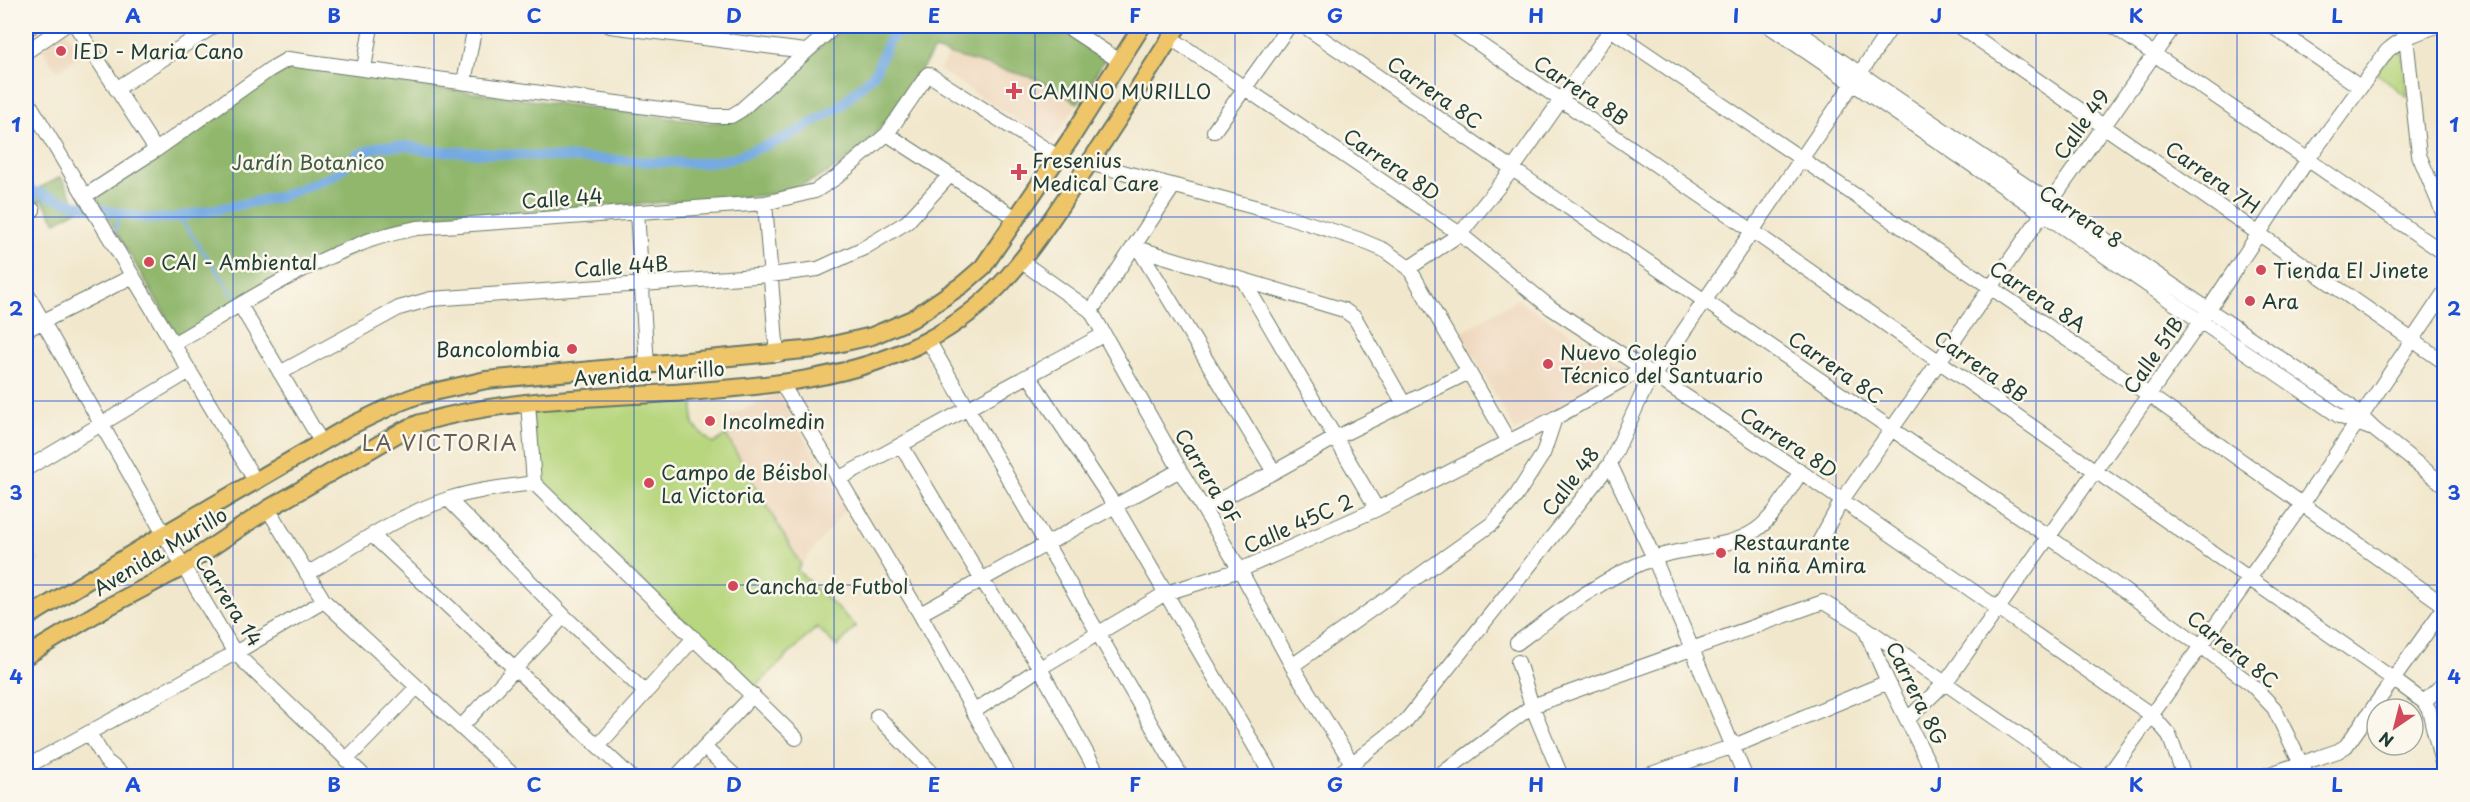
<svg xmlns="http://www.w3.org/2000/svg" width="2470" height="802" font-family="'Playpen Sans',sans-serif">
<rect width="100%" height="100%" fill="#fbf7ec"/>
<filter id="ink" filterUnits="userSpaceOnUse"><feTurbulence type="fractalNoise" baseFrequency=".0167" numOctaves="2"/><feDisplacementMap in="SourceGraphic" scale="12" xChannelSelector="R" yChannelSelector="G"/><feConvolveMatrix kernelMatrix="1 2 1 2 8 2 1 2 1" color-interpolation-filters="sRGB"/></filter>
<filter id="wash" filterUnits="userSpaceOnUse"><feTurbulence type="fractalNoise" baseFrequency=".008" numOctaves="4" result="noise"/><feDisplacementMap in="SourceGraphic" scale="24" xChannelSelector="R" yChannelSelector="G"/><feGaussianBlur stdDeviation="1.35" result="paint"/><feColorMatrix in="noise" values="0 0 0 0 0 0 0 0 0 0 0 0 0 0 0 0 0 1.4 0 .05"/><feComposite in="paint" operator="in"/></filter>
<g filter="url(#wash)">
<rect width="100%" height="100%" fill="#f1e7cc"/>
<!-- built -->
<path fill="#eed6bb" d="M66,31L81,55L57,71L41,47Z
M949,54L1037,79L1078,103L1052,142L939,70Z
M1517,299L1626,370L1515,431L1461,333Z
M778,393L847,507L801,565L726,435L728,417Z
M26,538L40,562L26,570Z"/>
<!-- green -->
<path fill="#b7d67e" stroke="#6b8a59" stroke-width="1.5" d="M2398,49L2402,53L2408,97L2375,72Z
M693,400V425L713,444L726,435L801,565L797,570L856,626L837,647L817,627L754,688L539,483L532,405Z"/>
<!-- forest -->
<path fill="#91b76d" stroke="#587a50" stroke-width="1.5" d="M843,26H1057L1106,57L1078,103L1037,79L934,50C887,121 858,176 767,195L465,216L420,222L177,335L96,197C140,166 184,135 229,105C251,90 274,71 301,66L406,84L710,123L744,118Z
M26,174L35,190L61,177L79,209L56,222L42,200L26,207Z"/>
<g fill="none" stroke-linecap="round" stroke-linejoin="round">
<!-- stream -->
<path stroke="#75aae2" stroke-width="3" d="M179,217L238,301
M114,234L120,213"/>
<!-- canal -->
<path stroke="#75aae2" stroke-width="10" d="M986,26L1018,30
M26,189L78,205L149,219L172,218L279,197L335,175L357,155L380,146H407L425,150L653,162L699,163L730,159L788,137L839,107L875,73L888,42L902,26"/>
</g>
</g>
<g filter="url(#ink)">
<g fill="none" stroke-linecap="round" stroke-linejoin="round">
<defs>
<path id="minor" d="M76,26L156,150
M610,26L805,51
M1066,26L1121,62
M1304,26L2049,537L2201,646L2252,685L2274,708L2307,776
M1453,26L1751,230L2393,679L2424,702L2429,710L2444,771
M1606,26L2149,395L2444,605
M1769,26L2339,416L2370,428
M1790,26L2348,404L2375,430L2444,485
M1959,26L2444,362
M2113,26L2444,253
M2272,26L2360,87
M2401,26L2406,37L2419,155L2444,215
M26,30L32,26
M1171,38L1460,234L1551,308L1801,472L2153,716L2169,735L2184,776
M26,52L64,26
M364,69L371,26
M464,82L475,26
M116,89L214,26
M26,98L256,482
M1214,131L1289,26
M887,134L1016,218
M1089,163L1273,212L1358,239L1384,250L1409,268L1508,440
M85,196L156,150L269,70L288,59L714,116H731L741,110L835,26
M765,203L777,355
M637,212L647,365
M26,213L33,210
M1133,247L1344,310L1355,318L1404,404
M1139,249L1274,472
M1022,262L1091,311L1180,470L1240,570L1292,666L1353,765
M1409,268L1460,234L1512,170L1613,26
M1243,280L1377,509
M26,292L160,527L235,653L364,776
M240,305L322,443
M1091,311L1173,187
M26,330L133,276
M928,340L1181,776
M173,344C232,310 296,268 360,244C378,236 398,232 417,228L765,203L815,191L837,177L887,134L928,74L1058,157
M280,373L399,308L431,299L770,275L818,269L864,248L907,222L950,175
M1029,376L1115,506L1272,776
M782,384L920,614L1009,776
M528,403L534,483L796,738
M901,445L982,580L1040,668L1099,776
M1610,464L1654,558L1745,776
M26,469L190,371
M838,479L1103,335
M448,499L564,616L646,693
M1205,507L1274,472L1335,438L1469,372
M268,509L324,601L514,776
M373,536L630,776
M1819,542L1842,500L2174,26
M307,574C352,548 398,515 448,499C476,490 505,487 534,483
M920,614L1180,470
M1864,627L1888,682L1935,776
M1517,643C1561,610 1602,578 1654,558C1686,546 1727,550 1756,530C1775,517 1788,491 1801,472
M1518,662L1532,706L1561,776
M1292,666L1493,523L1516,496L1543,454L1555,418
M2424,702L2444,683
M973,712L1040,668L1166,593L1240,570L1377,509L1555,418L1642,369
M877,716L935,776
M1907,720L1946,682L2201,321L2308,159L2387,51C2401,38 2419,32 2437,26
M461,727L564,616
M89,733L106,761L125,776
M598,746L694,638
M705,748L735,776
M346,760L417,687
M26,767L235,653L324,601
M677,776L753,695
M1336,776L1405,722L1610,464L1645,388L1892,26
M1439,776L1532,706L1823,602L1863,626L2079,776
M1645,776L1734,746L1888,682
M2108,776L2303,503L2444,293
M2264,776L2338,751L2346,746L2444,608"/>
<path id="major" d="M26,618L156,539L348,427L398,403L416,396L486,380L815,349L872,336L912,319L962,285L983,267L1071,138L1142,26
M26,656L104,609L176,571L268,509L404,430L420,423C506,398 599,398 687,392C769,386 852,379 926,341C1000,302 1032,248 1077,181C1112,130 1145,78 1178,26"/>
</defs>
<!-- minor casing -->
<use href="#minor" stroke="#687869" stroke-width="16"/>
<!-- major casing -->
<use href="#major" stroke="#687869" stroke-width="20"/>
<!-- minor -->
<use href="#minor" stroke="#fff" stroke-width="14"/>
<!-- major -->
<use href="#major" stroke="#eec569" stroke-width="16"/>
</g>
</g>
<!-- grid -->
<path fill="none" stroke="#1d4ed8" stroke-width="1.5" stroke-opacity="0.55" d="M233,26V776M434,26V776M634,26V776M834,26V776M1035,26V776M1235,26V776M1435,26V776M1636,26V776M1836,26V776M2036,26V776M2237,26V776M26,217H2444M26,401H2444M26,585H2444"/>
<!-- markers -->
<g fill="#d1495b" stroke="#fbf7ec" stroke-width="2">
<circle cx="61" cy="51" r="6"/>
<path d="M1011 82h6v6h6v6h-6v6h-6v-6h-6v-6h6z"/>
<path d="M1016 163h6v6h6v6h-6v6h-6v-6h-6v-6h6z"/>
<circle cx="149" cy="262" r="6"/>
<circle cx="2261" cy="270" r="6"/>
<circle cx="2250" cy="301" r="6"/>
<circle cx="572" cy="349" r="6"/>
<circle cx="1548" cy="364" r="6"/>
<circle cx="710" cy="421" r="6"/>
<circle cx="649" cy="483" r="6"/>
<circle cx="1721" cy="553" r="6"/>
<circle cx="733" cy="586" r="6"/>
</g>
<g text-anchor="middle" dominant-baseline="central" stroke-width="5" stroke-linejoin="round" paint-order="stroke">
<!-- poi labels -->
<g font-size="20" fill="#1f3d34" stroke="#fbf7ec" text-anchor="start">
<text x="73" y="51">IED - Maria Cano</text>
<text x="1028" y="91">CAMINO MURILLO</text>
<text x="1032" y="160">Fresenius<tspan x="1032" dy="23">Medical Care</tspan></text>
<text x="161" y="262">CAI - Ambiental</text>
<text x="2273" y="270">Tienda El Jinete</text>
<text x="2262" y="301">Ara</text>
<text x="560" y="349" text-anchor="end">Bancolombia</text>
<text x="1560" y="352">Nuevo Colegio<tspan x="1560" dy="23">Técnico del Santuario</tspan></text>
<text x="722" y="421">Incolmedin</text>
<text x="661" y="472">Campo de Béisbol<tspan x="661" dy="23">La Victoria</tspan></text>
<text x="1733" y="542">Restaurante<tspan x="1733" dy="23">la niña Amira</tspan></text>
<text x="745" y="586">Cancha de Futbol</text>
</g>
<!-- street labels -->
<g font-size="20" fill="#1f3d34" stroke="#fbf7ec">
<text transform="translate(1581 90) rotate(34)">Carrera 8B</text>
<text transform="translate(1435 92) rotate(35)">Carrera 8C</text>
<text transform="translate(2081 124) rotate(-55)">Calle 49</text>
<text transform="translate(1392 164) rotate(34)">Carrera 8D</text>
<text transform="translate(2213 177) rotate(35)">Carrera 7H</text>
<text transform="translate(562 198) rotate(-4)">Calle 44</text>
<text transform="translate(2081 216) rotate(34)">Carrera 8</text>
<text transform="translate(621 266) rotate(-4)">Calle 44B</text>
<text transform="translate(2038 296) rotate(34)">Carrera 8A</text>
<text transform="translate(2153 355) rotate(-55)">Calle 51B</text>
<text transform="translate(1981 366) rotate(35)">Carrera 8B</text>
<text transform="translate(1836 367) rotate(35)">Carrera 8C</text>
<text transform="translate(649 373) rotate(-4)">Avenida Murillo</text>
<text transform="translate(1789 442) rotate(33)">Carrera 8D</text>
<text transform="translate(1208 476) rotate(59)">Carrera 9F</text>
<text transform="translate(1570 481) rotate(-53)">Calle 48</text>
<text transform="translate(1298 523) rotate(-24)">Calle 45C 2</text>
<text transform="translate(160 551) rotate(-31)">Avenida Murillo</text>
<text transform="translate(229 600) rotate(57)">Carrera 14</text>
<text transform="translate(2233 649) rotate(39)">Carrera 8C</text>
<text transform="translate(1917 693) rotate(64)">Carrera 8G</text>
</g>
<!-- park labels -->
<g font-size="20" fill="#3d5c43" stroke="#fbf7ec">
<text x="308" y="162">Jardín Botanico</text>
</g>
<!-- neighbourhood labels -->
<g font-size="21" letter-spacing="1.5" fill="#665f54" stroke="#fbf7ec">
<text x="440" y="442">LA VICTORIA</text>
</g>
</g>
<!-- margin -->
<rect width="2470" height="802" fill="none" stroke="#fbf7ec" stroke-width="66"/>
<!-- north arrow -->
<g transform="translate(2395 727) rotate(215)"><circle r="28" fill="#fbf7ec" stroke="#a3ada2" stroke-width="1.5"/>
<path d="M0-4.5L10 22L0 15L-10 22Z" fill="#d1495b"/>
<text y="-9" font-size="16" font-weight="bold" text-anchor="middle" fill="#1f3d34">N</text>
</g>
<rect x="33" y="33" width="2404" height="736" fill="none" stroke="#1d4ed8" stroke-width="2"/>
<g font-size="20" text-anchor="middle" font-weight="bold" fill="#1d4ed8">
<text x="133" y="23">A</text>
<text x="334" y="23">B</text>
<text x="534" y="23">C</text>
<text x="734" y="23">D</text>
<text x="934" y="23">E</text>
<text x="1135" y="23">F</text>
<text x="1335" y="23">G</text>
<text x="1536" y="23">H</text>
<text x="1736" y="23">I</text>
<text x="1936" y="23">J</text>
<text x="2136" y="23">K</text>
<text x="2337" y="23">L</text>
<text x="16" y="132">1</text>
<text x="2454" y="132">1</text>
<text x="16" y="316">2</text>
<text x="2454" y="316">2</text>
<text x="16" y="500">3</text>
<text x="2454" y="500">3</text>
<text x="16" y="684">4</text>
<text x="2454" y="684">4</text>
<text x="133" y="792">A</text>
<text x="334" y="792">B</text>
<text x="534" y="792">C</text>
<text x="734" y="792">D</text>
<text x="934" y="792">E</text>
<text x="1135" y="792">F</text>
<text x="1335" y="792">G</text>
<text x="1536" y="792">H</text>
<text x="1736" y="792">I</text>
<text x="1936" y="792">J</text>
<text x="2136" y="792">K</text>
<text x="2337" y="792">L</text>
</g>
</svg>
